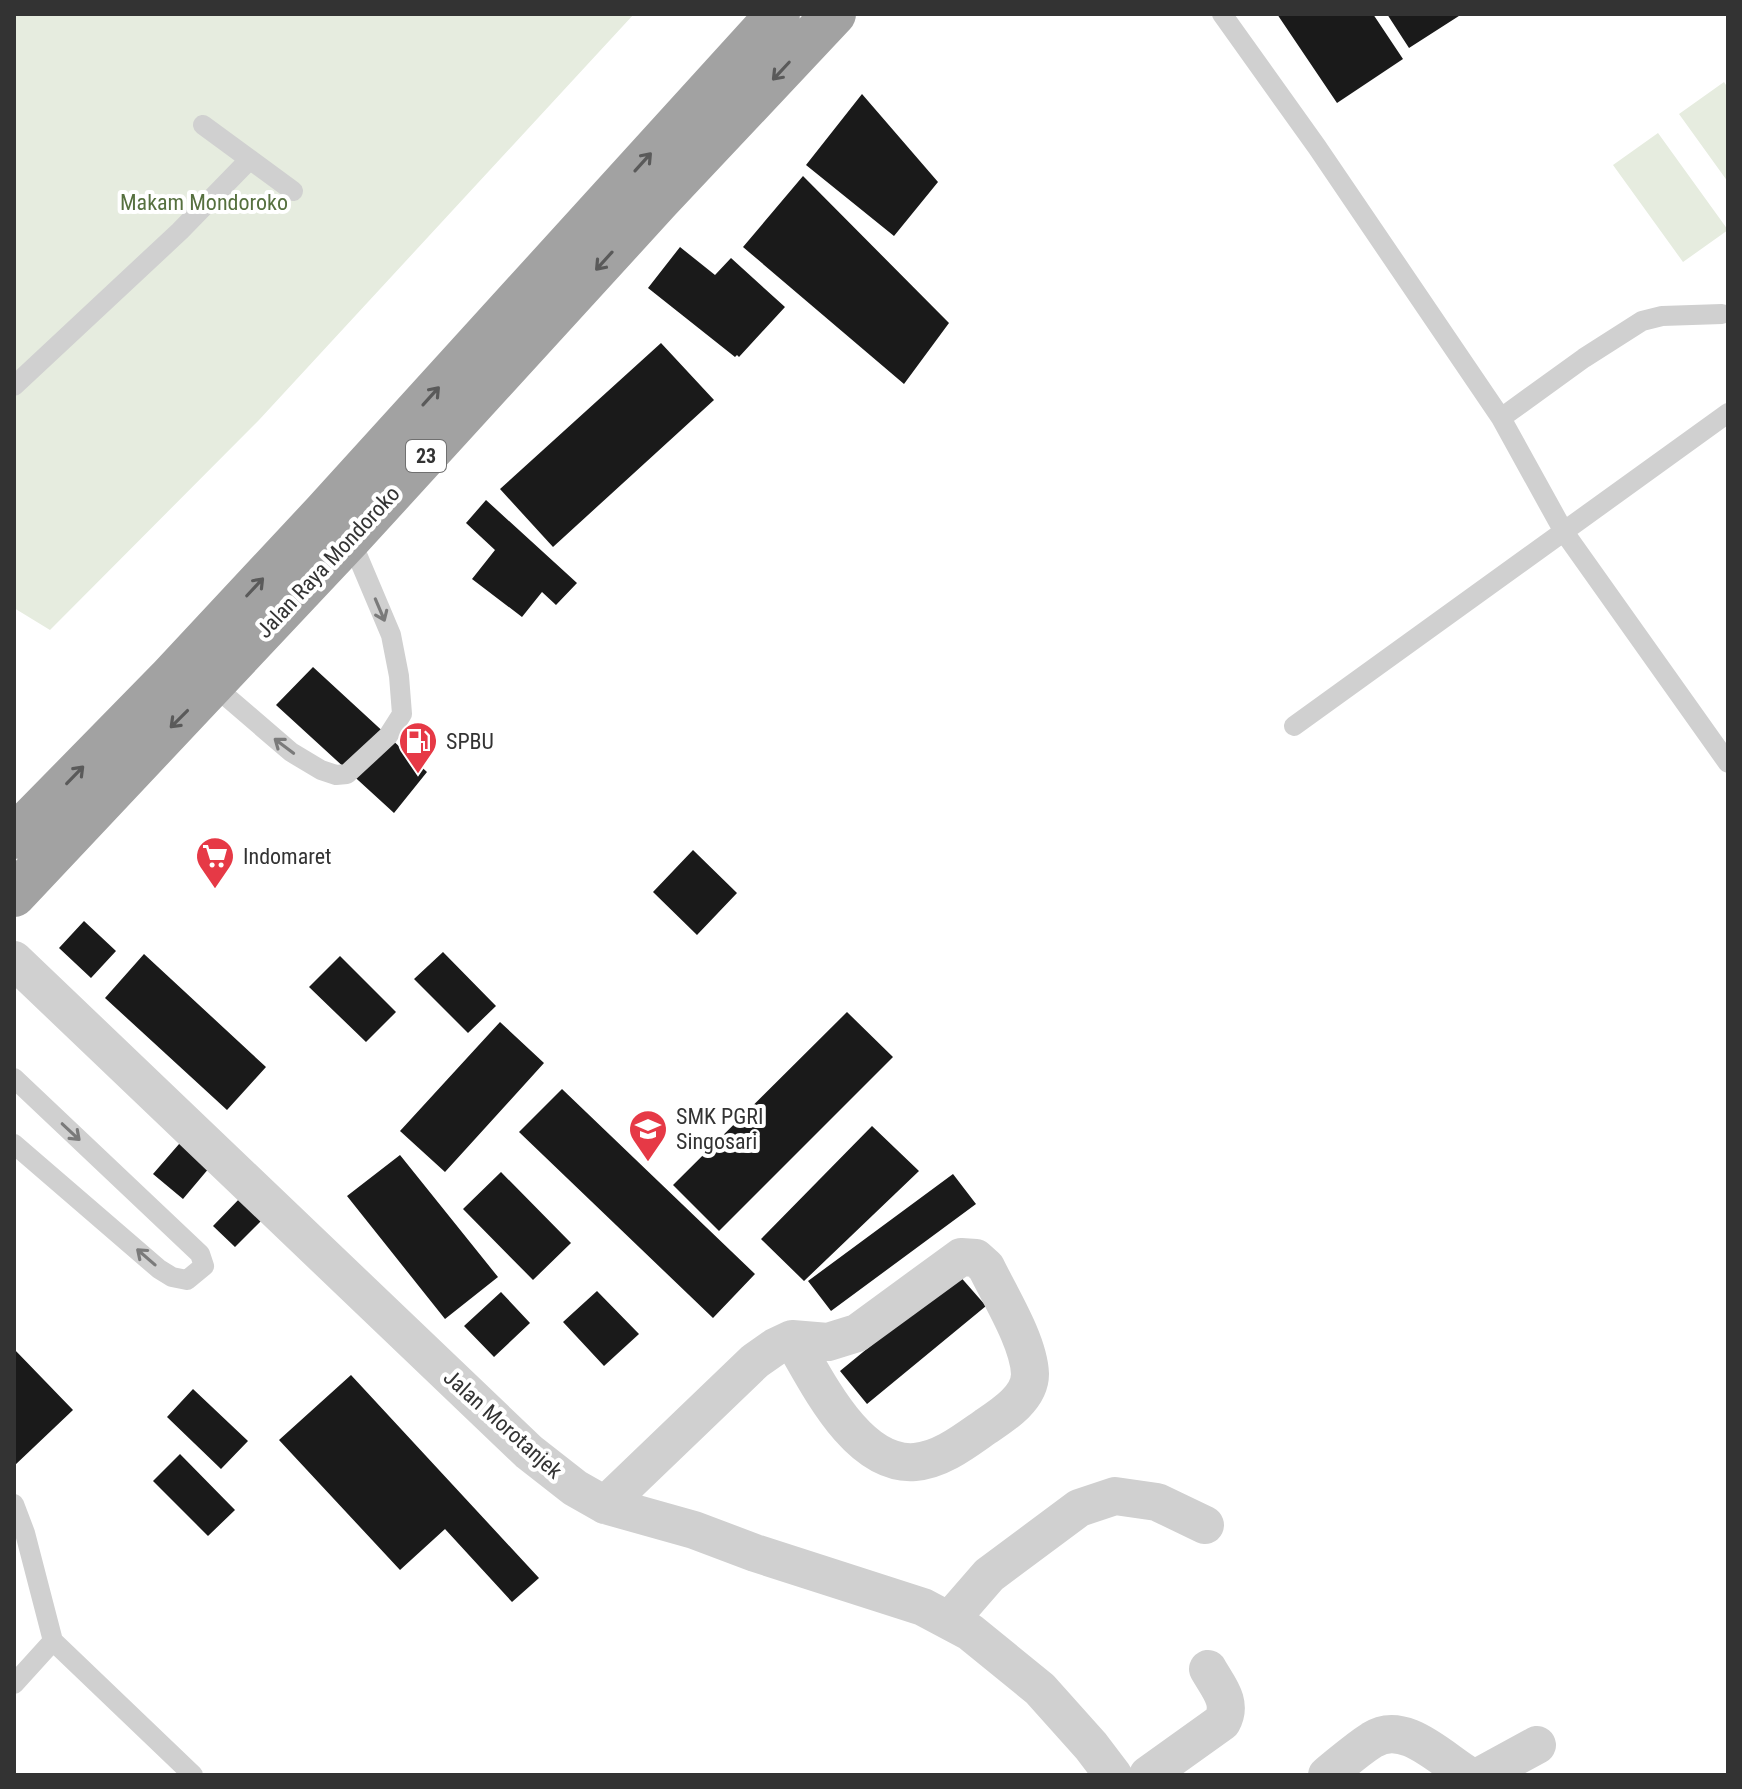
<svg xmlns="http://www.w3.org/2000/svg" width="1742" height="1789" font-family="'Roboto Condensed',sans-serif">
<rect width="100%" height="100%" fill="#fff"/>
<!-- green -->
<path fill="#e6ecdf" d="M14,14H634L259,420L50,630L14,608Z
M1724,82L1728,88V182L1679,114Z
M1658,133L1728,230L1683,262L1613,165Z"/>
<!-- building -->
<path fill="#1a1a1a" d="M1277,14H1373L1403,59L1337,103Z
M1387,14H1462L1409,48Z
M862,94L938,182L894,236L806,165Z
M803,176L949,323L904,384L743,247Z
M680,247L715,275L731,258L785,307L739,357L737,355L735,357L648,288Z
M661,343L714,400L553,547L500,489Z
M486,500L577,583L556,605L542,592L522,617L472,579L495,550L466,523Z
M313,667L427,772L394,813L276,705Z
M693,850L737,893L697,935L653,892Z
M84,921L116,951L91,978L59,948Z
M443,952L496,1006L468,1033L414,979Z
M144,954L266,1067L227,1110L105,998Z
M340,956L396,1012L366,1042L309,987Z
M847,1012L893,1057L719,1231L673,1185Z
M500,1022L544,1063L445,1172L400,1131Z
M562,1089L755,1274L713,1318L519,1132Z
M872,1126L919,1171L804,1281L761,1239Z
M186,1136L215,1161L183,1199L153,1174Z
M400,1155L498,1277L445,1319L347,1196Z
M501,1172L571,1243L533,1280L463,1209Z
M953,1174L976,1204L831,1311L808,1281Z
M242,1196L264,1218L235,1247L213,1226Z
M958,1274L986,1306L867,1404L840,1371Z
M597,1291L639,1334L604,1366L563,1322Z
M501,1292L530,1323L494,1357L464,1326Z
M14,1349L73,1410L14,1466Z
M351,1375L539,1578L512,1602L445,1529L400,1570L279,1440Z
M193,1389L248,1441L221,1469L167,1417Z
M180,1454L235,1510L208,1536L153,1481Z"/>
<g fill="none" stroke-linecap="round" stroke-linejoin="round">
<!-- service -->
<path stroke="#d0d0d0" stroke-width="20" d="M1222,14L1317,147L1501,418L1564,532L1728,763
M203,125L293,191
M14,386L180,231L249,160
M1501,418L1584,358L1642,321L1662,316L1722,314
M213,685L291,752L321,770L336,775L347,774L388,736L402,714L399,676L391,635L350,538
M1294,726L1728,413
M14,1078L200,1254L204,1266L187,1280L172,1277L159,1269L14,1144
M14,1504L25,1533L53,1641
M14,1684L53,1641L193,1775"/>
<!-- minor -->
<path stroke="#d0d0d0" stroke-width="38" d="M14,960L529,1452L575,1488L605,1505L694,1530L755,1553L923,1607L970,1632L1040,1689L1091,1746L1113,1775
M605,1505L755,1361L775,1347L792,1339L828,1342L857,1333L961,1257L976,1258L986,1267C1000,1296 1029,1342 1030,1374C1030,1398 1003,1415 985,1427C965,1441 941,1460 915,1462C857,1467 817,1381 792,1339
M949,1621L989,1575L1079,1508L1115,1496L1157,1502L1205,1525
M1148,1775L1222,1722C1233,1702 1218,1687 1208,1669
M1327,1775C1342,1763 1356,1750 1372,1740C1404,1719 1441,1759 1468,1775
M1482,1775L1537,1745"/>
<!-- trunk -->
<path stroke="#a2a2a2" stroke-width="44" d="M14,837L169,679L324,513L778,14
M14,895L350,538L659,200L834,14"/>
</g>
<!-- one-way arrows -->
<defs><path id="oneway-shaft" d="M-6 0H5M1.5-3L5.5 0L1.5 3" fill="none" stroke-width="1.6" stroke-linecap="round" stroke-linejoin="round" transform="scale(2)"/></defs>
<g stroke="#5a5a5a">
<use href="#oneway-shaft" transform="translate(781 71) rotate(133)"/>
<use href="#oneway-shaft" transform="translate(643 162) rotate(-48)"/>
<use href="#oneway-shaft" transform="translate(604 261) rotate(132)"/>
<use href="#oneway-shaft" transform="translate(431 396) rotate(-48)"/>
<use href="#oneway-shaft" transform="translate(255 587) rotate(-47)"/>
<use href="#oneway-shaft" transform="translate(179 719) rotate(135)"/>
<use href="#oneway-shaft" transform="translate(75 775) rotate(-46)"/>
</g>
<g stroke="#7a7a7a">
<use href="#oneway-shaft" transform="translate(380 610) rotate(67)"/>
<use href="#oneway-shaft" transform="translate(284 746) rotate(-143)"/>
<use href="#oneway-shaft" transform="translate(71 1132) rotate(43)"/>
<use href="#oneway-shaft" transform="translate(146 1257) rotate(-139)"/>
</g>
<!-- icons -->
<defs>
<symbol id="fuel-pin" viewBox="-11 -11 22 30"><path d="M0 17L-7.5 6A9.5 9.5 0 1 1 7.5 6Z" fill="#e63946" stroke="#fff"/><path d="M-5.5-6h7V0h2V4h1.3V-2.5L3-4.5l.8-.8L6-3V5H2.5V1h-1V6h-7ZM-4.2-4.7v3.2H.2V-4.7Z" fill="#fff"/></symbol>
<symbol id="supermarket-pin" viewBox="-11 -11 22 30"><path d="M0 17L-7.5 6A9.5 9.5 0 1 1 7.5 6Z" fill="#e63946" stroke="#fff"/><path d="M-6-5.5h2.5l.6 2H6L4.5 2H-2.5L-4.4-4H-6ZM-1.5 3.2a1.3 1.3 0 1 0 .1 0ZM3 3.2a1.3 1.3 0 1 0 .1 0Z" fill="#fff"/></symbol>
<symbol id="school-pin" viewBox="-11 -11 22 30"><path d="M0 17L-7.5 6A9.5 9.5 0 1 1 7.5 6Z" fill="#e63946" stroke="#fff"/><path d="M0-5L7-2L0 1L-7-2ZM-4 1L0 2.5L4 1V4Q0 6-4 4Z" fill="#fff"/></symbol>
</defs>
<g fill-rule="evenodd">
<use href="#fuel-pin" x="396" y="719" width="44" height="60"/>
<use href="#supermarket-pin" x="193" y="834" width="44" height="60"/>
<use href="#school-pin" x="626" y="1107" width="44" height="60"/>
</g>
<g text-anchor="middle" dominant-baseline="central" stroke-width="8" stroke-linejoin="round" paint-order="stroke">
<!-- shield labels -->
<rect fill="#fff" stroke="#707070" stroke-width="2" x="406" y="440" width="40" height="32" rx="6"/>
<g font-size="20" font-weight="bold" fill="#333">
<text x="426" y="456">23</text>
</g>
<!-- park labels -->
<g font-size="22" fill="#56703f" stroke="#fff">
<text x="204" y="202">Makam Mondoroko</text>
</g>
<!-- street labels -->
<g font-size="22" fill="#333" stroke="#fff">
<text transform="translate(328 562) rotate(-47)">Jalan Raya Mondoroko</text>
<text transform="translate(503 1424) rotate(42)">Jalan Morotanjek</text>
</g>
<!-- poi labels -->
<g font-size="22" fill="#333" stroke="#fff" text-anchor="start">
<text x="446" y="741">SPBU</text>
<text x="243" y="856">Indomaret</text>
<text x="676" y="1116">SMK PGRI<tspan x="676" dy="25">Singosari</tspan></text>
</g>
</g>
<!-- border -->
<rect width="1742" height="1789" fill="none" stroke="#333333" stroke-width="32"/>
</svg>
